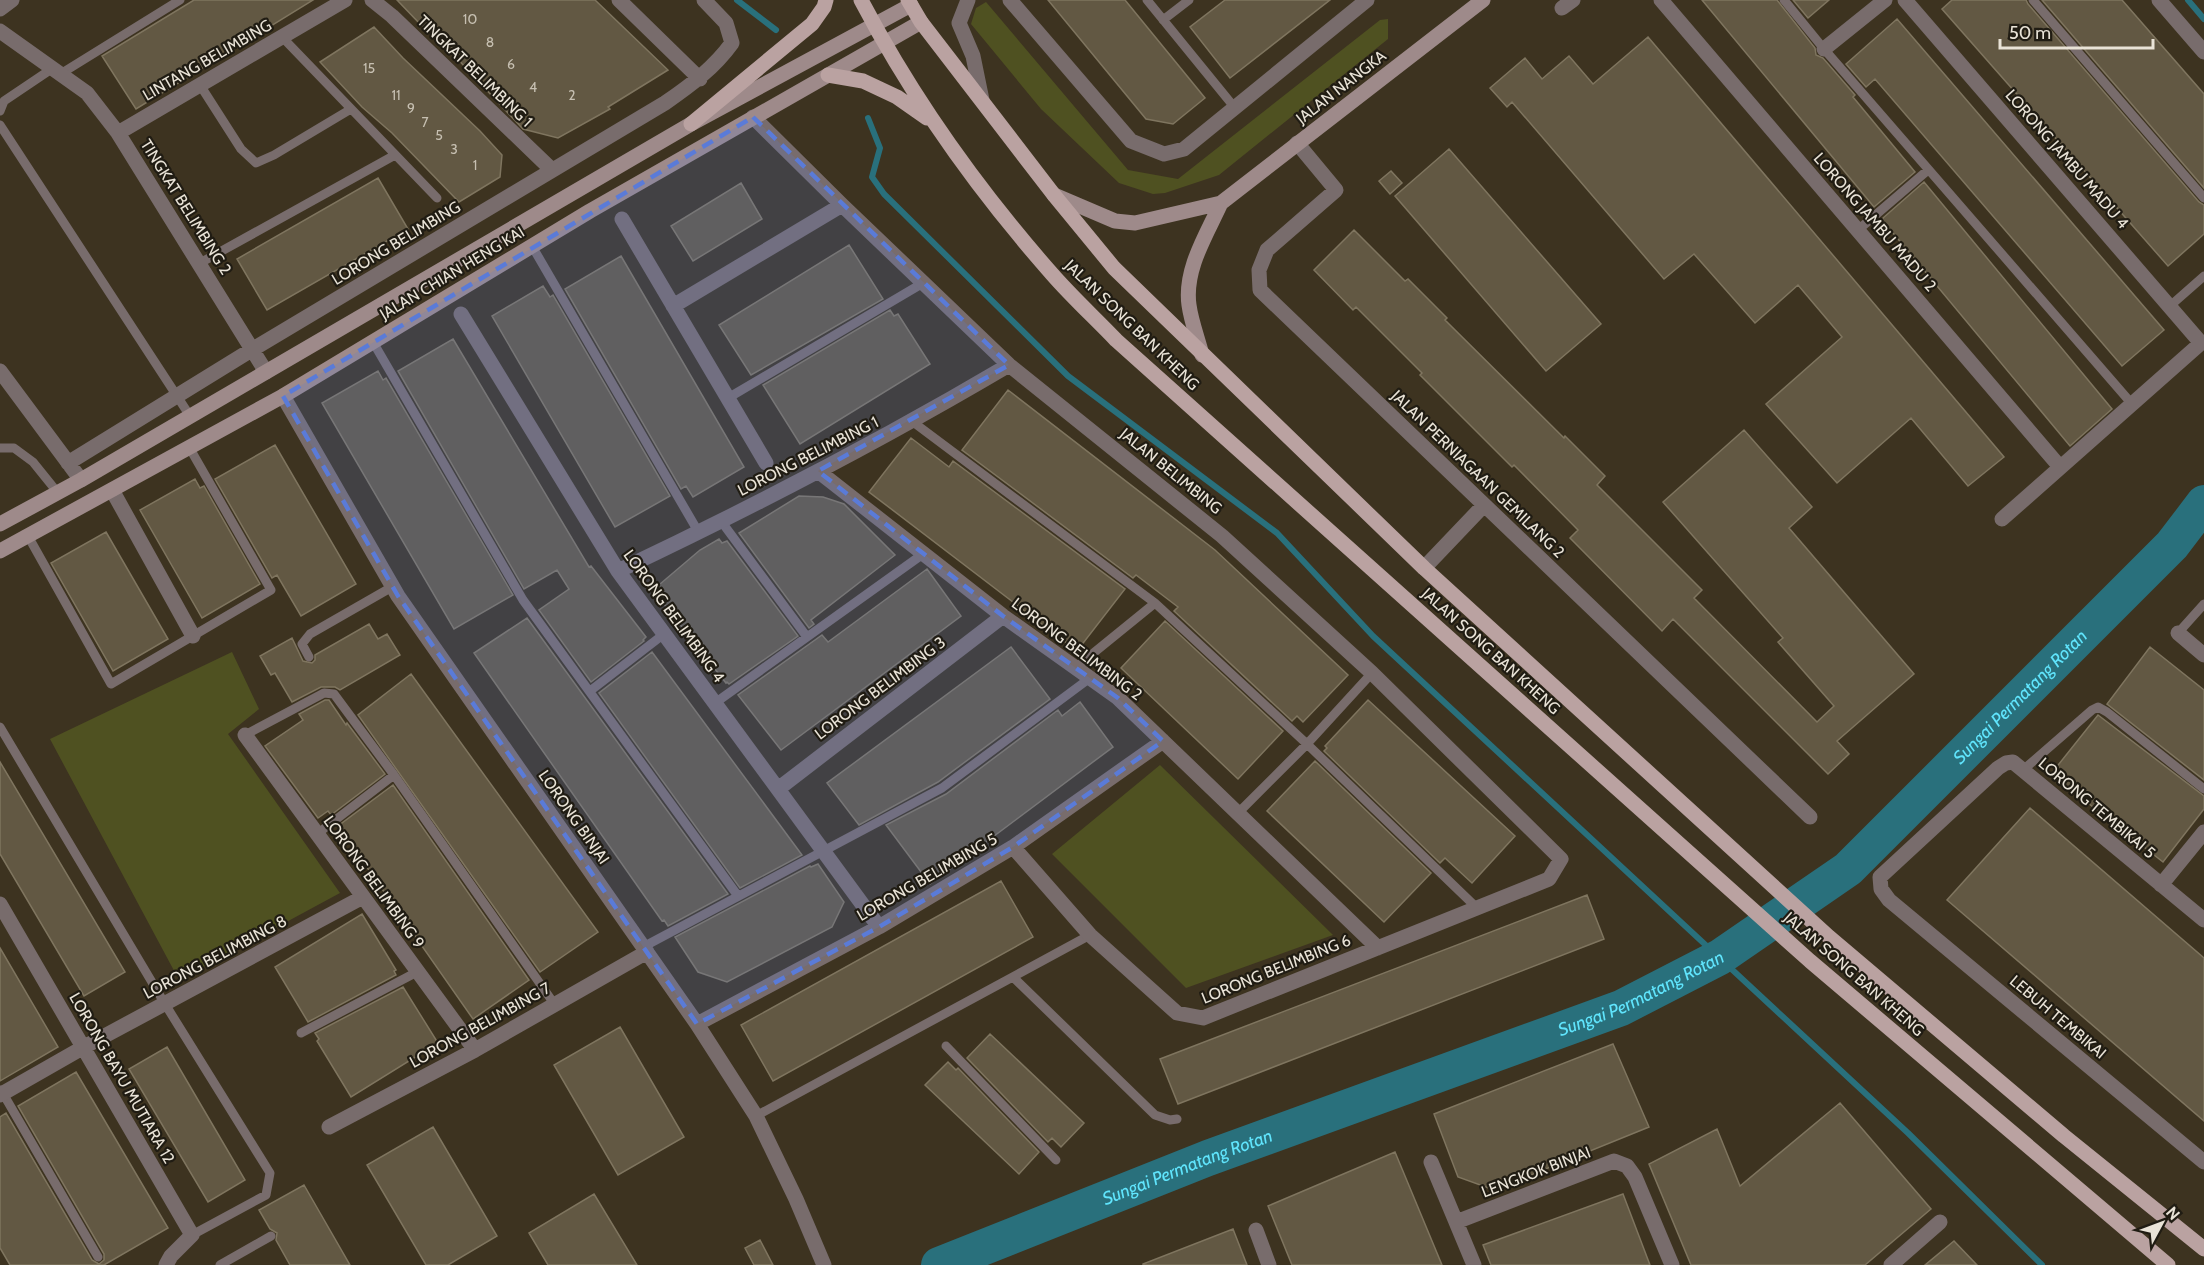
<svg xmlns="http://www.w3.org/2000/svg" width="2204" height="1265" font-family="Cabin,sans-serif">
<rect width="100%" height="100%" fill="#3d3320"/>
<!-- green -->
<path fill="#4f5121" d="M986,2L1128,170L1178,179L1380,20L1388,19V39L1219,175L1165,193L1153,194L1119,183L1041,109L971,24L976,8Z
M232,652L259,709L228,734L340,893L179,980L50,739Z
M1160,765L1333,935L1186,988L1052,854Z"/>
<g fill="none" stroke-linecap="round" stroke-linejoin="round">
<!-- stream -->
<path stroke="#29707c" stroke-width="6" d="M737,0L776,30
M2188,0L2204,19
M868,118L880,148L872,177L884,194L1068,376L1277,533L1373,636L1908,1133L2042,1265"/>
<!-- river -->
<path stroke="#29707c" stroke-width="36" id="s1" d="M939,1265L1208,1158L1621,1008L1720,957L1848,869L2172,545L2204,503"/>
</g>
<!-- building -->
<path fill="#625843" stroke="#7f755f" stroke-width="1.5" d="M194,0H313L136,109L102,56Z
M397,0H595L668,70L608,107L610,109L558,138L523,129L425,24L422,26Z
M1048,0H1125L1205,98L1173,124L1146,119Z
M1225,0H1330L1230,78L1190,27Z
M1702,0H1777L1815,48L1816,55L1823,58L1855,95L1853,97L1915,172L1874,207Z
M1793,0H1829L1808,18Z
M1952,0H2026L2028,4L2199,202L2204,205V234L2168,266L1942,9Z
M2042,0H2122L2204,94V188Z
M1897,19L2164,330L2122,366L1875,79L1866,87L1846,64Z
M374,27L403,58L480,131L502,155L500,177L459,202L392,133L362,107L320,62Z
M1648,37L2004,457L1968,486L1911,418L1837,483L1766,404L1842,337L1798,285L1755,323L1694,254L1664,279L1512,102L1507,107L1490,88L1525,58L1542,79L1569,56L1593,84Z
M1449,149L1601,324L1546,371L1395,196Z
M1391,171L1402,183L1390,194L1379,181Z
M378,178L408,229L267,310L237,259Z
M1924,182L2112,409L2070,446L1883,221V218Z
M741,183L762,219L693,261L671,226Z
M1354,230L1405,281L1408,279L1447,318L1445,320L1564,438L1565,436L1605,476L1597,485L1702,590L1694,598L1817,722L1834,706L1778,642L1783,638L1663,502L1744,430L1812,507L1789,528L1914,674L1837,741L1849,754L1828,774L1673,619L1662,631L1570,538L1578,530L1514,465L1512,467L1420,375L1422,373L1356,307L1353,310L1314,270Z
M849,245L883,299L751,375L719,325Z
M621,256L744,467L693,497L686,486L681,489L565,289Z
M543,286L550,297L553,295L670,496L615,527L492,316Z
M890,310L894,316L898,314L930,364L800,444L763,385Z
M453,339L589,567L591,566L646,637L643,640L644,641L591,682L539,610L569,589L557,570L524,589L398,371Z
M378,371L383,380L386,378L513,595L454,629L322,403Z
M1008,390L1215,550L1348,675L1303,722L1297,716L1292,721L1174,611L1178,607L1136,575L1133,578L962,450Z
M911,438L949,467L953,461L1125,589L1077,651L869,492Z
M275,445L356,584L301,616L277,575L272,578L215,479Z
M195,479L200,488L204,486L260,584L202,618L140,510Z
M799,496L823,497L844,504L895,555L811,620L814,624L809,628L739,533Z
M106,532L168,639L113,671L51,563Z
M719,539L722,543L727,541L798,636L729,684L727,682L726,683L653,590L700,550Z
M927,569L961,616L781,750L738,695L822,635L828,642Z
M527,618L728,894L668,926L664,920L662,921L474,653Z
M1165,621L1283,731L1238,779L1121,668Z
M369,624L378,639L387,634L400,655L340,690L335,687H321L292,702L275,673L271,675L260,656L292,638L303,661L312,663L315,660V655Z
M1011,647L1050,699L938,782L859,825L827,783Z
M2150,647L2204,690V780L2107,704Z
M652,652L802,855L740,888L599,693Z
M411,674L598,932L540,972L358,715Z
M325,700H329L346,725L347,723L385,774L331,815L328,811L318,818L265,746L303,720L299,714Z
M1368,700L1515,836L1472,883L1445,858L1440,863L1324,751L1327,748L1325,746Z
M1080,702L1113,747L930,884L886,825L946,794L1058,710L1062,716Z
M2098,715L2204,796V809L2163,862L2051,774Z
M1315,761L1431,873L1384,922L1267,811Z
M0,762L125,972L84,996L0,854Z
M393,785L529,980L473,1019L338,826Z
M2030,808L2204,958V1121L1947,900Z
M818,864L844,902L832,927L727,982L698,972L675,937L810,866L811,867Z
M1001,881L1033,937L773,1081L741,1025Z
M1587,895L1604,939L1178,1104L1160,1059Z
M362,914L396,970L394,971L396,975L308,1022L275,967Z
M0,948L58,1047L0,1081Z
M403,987L438,1043L351,1097L317,1041L319,1039L315,1033Z
M620,1027L684,1137L618,1175L554,1065Z
M990,1034L1084,1123L1061,1147L1052,1138L1048,1142L967,1058Z
M1613,1044L1649,1127L1494,1190L1458,1177L1434,1114Z
M167,1047L245,1180L208,1202L129,1069Z
M948,1062L956,1070L958,1068L1039,1152L1019,1174L925,1085Z
M76,1072L168,1228L104,1265H10L0,1248V1117L6,1113L92,1260L99,1264L104,1260V1254L18,1106Z
M1840,1103L1931,1209L1865,1265H1691L1649,1164L1717,1129L1740,1186Z
M433,1127L497,1236L448,1265H426L367,1165Z
M1395,1152L1442,1265H1292L1268,1206Z
M304,1185L350,1265H290L276,1240L277,1233L270,1229L259,1210Z
M594,1194L637,1265H548L529,1233Z
M1623,1194L1650,1265H1491L1483,1245Z
M1233,1229L1247,1265H1143V1264Z
M760,1240L773,1265H754L745,1248Z
M1954,1241L1977,1265H1925Z"/>
<g fill="none" stroke-linecap="round" stroke-linejoin="round">
<!-- lane -->
<path stroke="#786c6c" stroke-width="9" d="M1147,0L1235,108
M1784,0L1824,49L2132,404
M2033,0L2204,198
M1163,20L1189,0
M282,37L437,198
M62,73L180,0
M200,85L241,149L256,163L274,155L351,109
M0,111L4,101L53,68
M0,125L190,416
M1858,230L1928,170
M532,246L699,533
M200,263L395,155
M2170,306L2204,276
M373,342L523,600L738,896
M728,398L923,283
M913,422L1155,603L1307,744L1477,908
M0,448H14L33,462L58,493
M721,521L807,637
M28,536L111,684L271,590L189,447
M2178,633L2204,604
M309,657L302,644L310,634L392,587
M1075,668L1155,603
M590,691L664,634
M715,703L923,554
M0,727L165,1004L270,1173L266,1195L192,1235
M245,735L324,693L334,694L394,775L555,1005
M2023,770L2092,710L2098,707L2107,712L2204,789
M1238,813L1307,744L1372,673
M317,834L394,775
M643,947L942,788L1090,678
M1013,977L1155,1115L1170,1120L1177,1119
M301,1033L417,972
M946,1046L1056,1160
M1,1090L98,1257
M756,1116L1090,935
M220,1265L271,1236"/>
<!-- street -->
<path stroke="#786c6c" stroke-width="15" d="M372,0L392,16L552,170
M619,0L700,79
M968,0L959,23L973,56L982,100
M1010,0L1131,141L1164,154L1184,149L1367,0
M1661,0L2060,467
M1905,0L2201,343L2002,519
M2159,0L2204,52
M1562,8L1573,0
M0,9L12,0
M0,31L87,93L118,133L266,372
M1824,49L1885,0
M753,117L842,205L1009,365L1222,536L1372,673L1561,859L1549,879L1203,1018L1177,1013L1090,935L1013,847
M118,133L345,0
M1297,143L1336,190L1267,250L1259,270L1260,290L1810,817
M622,219L766,463
M673,306L842,205
M461,314L618,571L879,927
M0,371L81,480
M283,396L398,596L697,1024L756,1116L796,1199L824,1265
M68,463L253,349L665,103C691,85 714,68 732,43L726,23L704,0
M818,471L1003,616L1118,698L1378,948
M112,490L193,636
M1424,568L1484,505
M618,571C751,508 882,440 1009,365
M2178,633L2204,655
M245,735L475,1050
M778,789L1003,616
M2161,885L2204,832
M0,904L192,1235L171,1256L166,1265
M2204,920L2013,762L2006,763L1998,768L1880,877L1881,889L1889,900L2204,1162
M697,1024L879,927L1013,847L1163,741
M0,1095L84,1047L363,897
M329,1127L475,1050L647,952
M1431,1162L1474,1265
M1456,1222L1614,1161L1627,1166L1635,1177L1672,1265
M1256,1230L1269,1265
M1891,1265L1940,1222"/>
<!-- secondary -->
<path stroke="#9e8a8a" stroke-width="15" d="M1054,195L1115,221L1135,223L1221,203L1483,0
M1202,355C1198,339 1191,321 1189,305C1184,269 1207,234 1221,203
M0,524L81,480L691,124L911,5
M0,551L283,396L590,211L921,22"/>
<!-- primary -->
<path stroke="#baa2a1" stroke-width="15" d="M861,0C913,99 978,190 1052,274C1072,297 1095,318 1116,340L1810,961L2168,1265
M908,0L921,22L1054,195L1114,268L1424,568L1829,937L2064,1136L2204,1249
M828,75L863,81L897,97L927,118
M691,124L812,24L824,7L826,0"/>
</g>
<!-- marked area -->
<path fill="#5a7bd8" fill-opacity="0.2" stroke="#5a7bd8" stroke-width="4.5" stroke-dasharray="12 8" stroke-linejoin="round" d="M753,117L1009,365L818,471L1003,616L1118,698L1163,741L1013,847L879,927L697,1024L398,596L283,396Z"/>
<g text-anchor="middle" dominant-baseline="central" stroke-width="4.5" stroke-linejoin="round" paint-order="stroke">
<!-- number labels -->
<g font-size="14" fill="#c7c0b2">
<text x="470" y="19">10</text>
<text x="490" y="42">8</text>
<text x="511" y="64">6</text>
<text x="369" y="68">15</text>
<text x="533" y="87">4</text>
<text x="396" y="95">11</text>
<text x="572" y="95">2</text>
<text x="411" y="108">9</text>
<text x="425" y="122">7</text>
<text x="439" y="135">5</text>
<text x="454" y="149">3</text>
<text x="475" y="165">1</text>
</g>
<!-- street labels -->
<g font-size="16" fill="#e9e3d7" stroke="#201c13">
<text transform="translate(207 60) rotate(-30)">LINTANG BELIMBING</text>
<text transform="translate(475 71) rotate(44)">TINGKAT BELIMBING 1</text>
<text transform="translate(1341 87) rotate(-38)">JALAN NANGKA</text>
<text transform="translate(2067 159) rotate(49)">LORONG JAMBU MADU 4</text>
<text transform="translate(186 207) rotate(58)">TINGKAT BELIMBING 2</text>
<text transform="translate(1875 222) rotate(49)">LORONG JAMBU MADU 2</text>
<text transform="translate(396 243) rotate(-31)">LORONG BELIMBING</text>
<text transform="translate(452 273) rotate(-31)">JALAN CHIAN HENG KAI</text>
<text transform="translate(1132 325) rotate(44)">JALAN SONG BAN KHENG</text>
<text transform="translate(808 456) rotate(-27)">LORONG BELIMBING 1</text>
<text transform="translate(1171 471) rotate(39)">JALAN BELIMBING</text>
<text transform="translate(1478 474) rotate(44)">JALAN PERNIAGAAN GEMILANG 2</text>
<text transform="translate(674 616) rotate(54)">LORONG BELIMBING 4</text>
<text transform="translate(1077 649) rotate(37)">LORONG BELIMBING 2</text>
<text transform="translate(1491 651) rotate(42)">JALAN SONG BAN KHENG</text>
<text transform="translate(880 688) rotate(-37)">LORONG BELIMBING 3</text>
<text transform="translate(2097 808) rotate(40)">LORONG TEMBIKAI 5</text>
<text transform="translate(574 817) rotate(55)">LORONG BINJAI</text>
<text transform="translate(927 877) rotate(-30)">LORONG BELIMBING 5</text>
<text transform="translate(374 882) rotate(54)">LORONG BELIMBING 9</text>
<text transform="translate(215 957) rotate(-28)">LORONG BELIMBING 8</text>
<text transform="translate(1276 969) rotate(-22)">LORONG BELIMBING 6</text>
<text transform="translate(1854 974) rotate(41)">JALAN SONG BAN KHENG</text>
<text transform="translate(2058 1017) rotate(40)">LEBUH TEMBIKAI</text>
<text transform="translate(480 1025) rotate(-29)">LORONG BELIMBING 7</text>
<text transform="translate(122 1078) rotate(60)">LORONG BAYU MUTIARA 12</text>
<text transform="translate(1536 1172) rotate(-21)">LENGKOK BINJAI</text>
</g>
<!-- water labels -->
<g font-size="18" font-style="italic" fill="#60e5fd" stroke="#201c13">
<text stroke="none"><textPath href="#s1" startOffset="1239">Sungai Permatang Rotan</textPath></text>
<text stroke="none"><textPath href="#s1" startOffset="753">Sungai Permatang Rotan</textPath></text>
<text stroke="none"><textPath href="#s1" startOffset="267">Sungai Permatang Rotan</textPath></text>
</g>
</g>
<!-- north arrow -->
<g transform="translate(2162 1223) rotate(49)" stroke="#201c13" stroke-width="4.5" paint-order="stroke">
<path d="M0-4.5L10 22L0 15L-10 22Z" fill="#e9e3d7"/>
<text y="-9" font-size="16" font-weight="bold" text-anchor="middle" fill="#e9e3d7">N</text>
</g>
<!-- scale -->
<path d="M2000 39v9h153v-9" fill="none" stroke="#e9e3d7" stroke-width="3"/>
<text x="2009" y="39" font-size="18" fill="#e9e3d7" stroke="#201c13" stroke-width="4.5" paint-order="stroke">50 m</text>
</svg>
